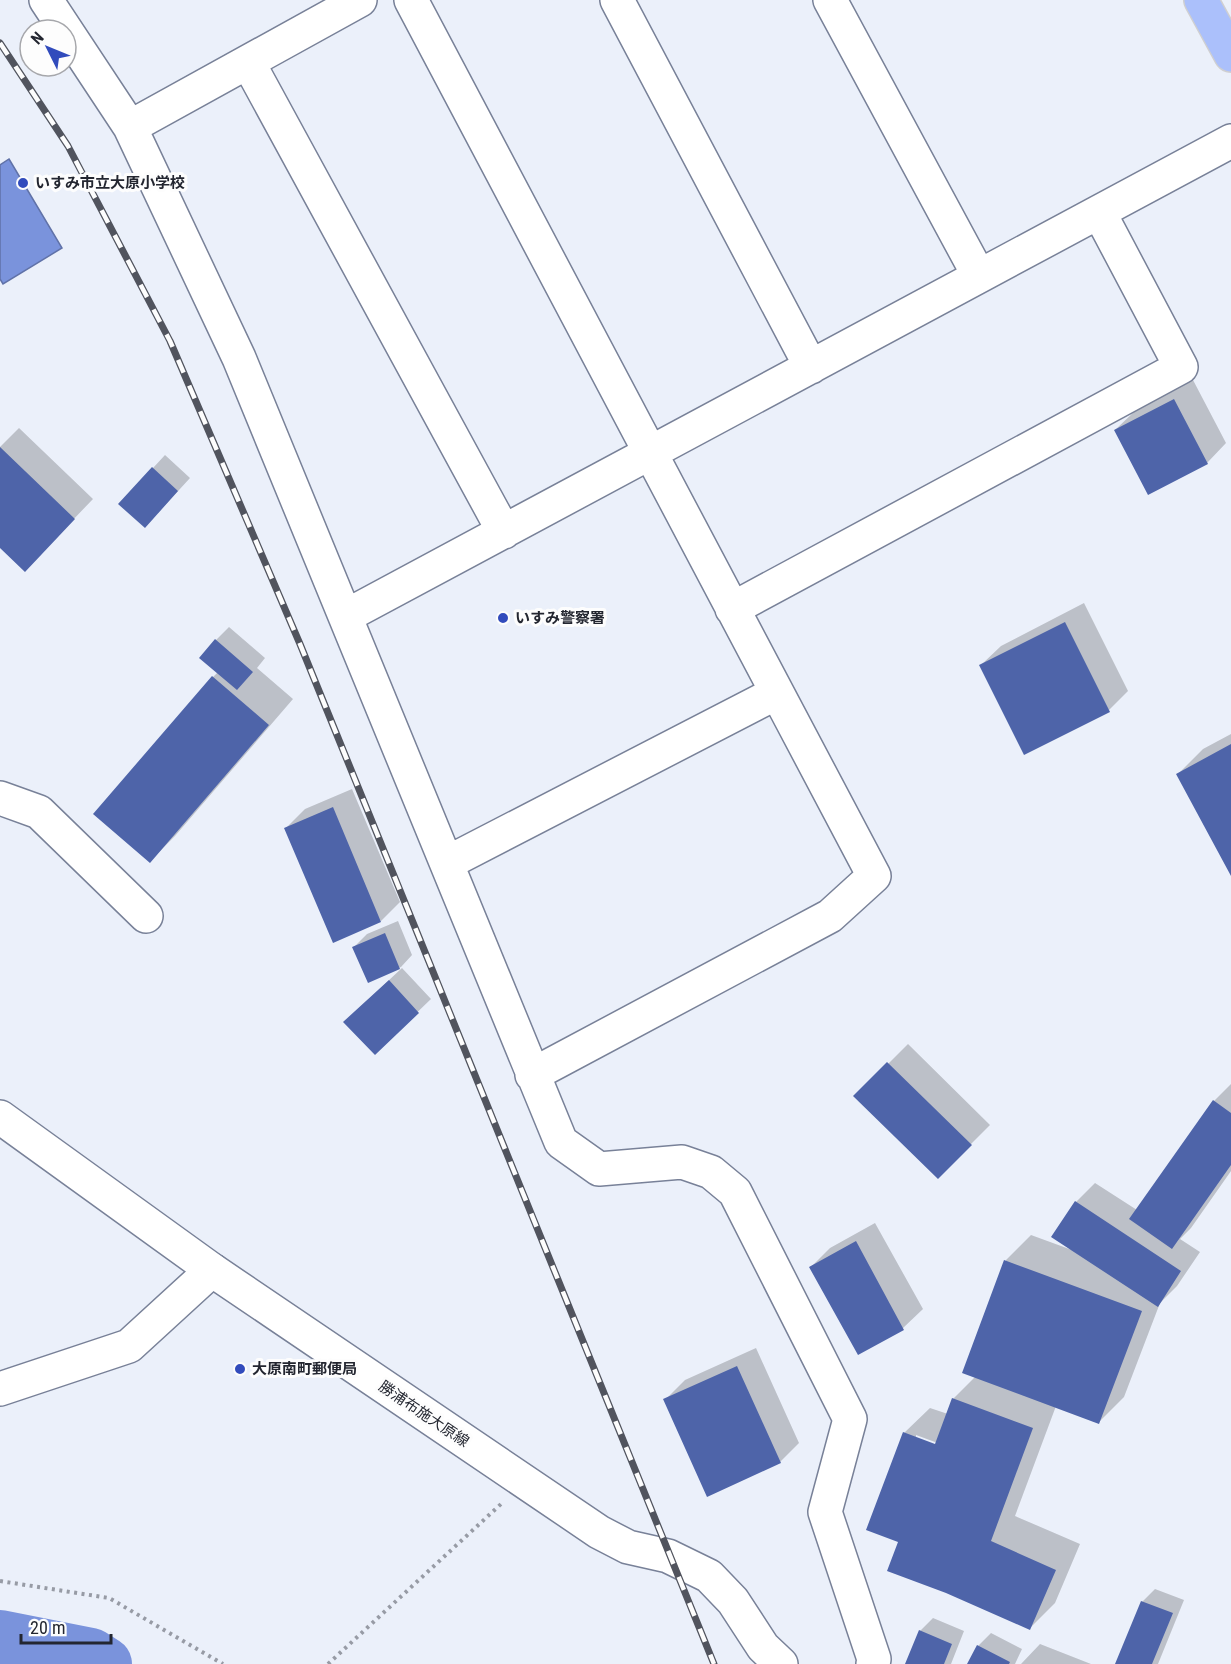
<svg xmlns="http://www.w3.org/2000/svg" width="1231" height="1664" font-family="'Roboto Condensed','Noto Sans JP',sans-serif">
<rect width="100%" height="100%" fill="#ebf0fa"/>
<!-- water -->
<path fill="#7a93dc" stroke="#6072a8" stroke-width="1.5" d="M9,159L62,248L3,284L0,279V165Z"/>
<!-- shadow -->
<path fill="#0003" fill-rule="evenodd" d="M1193,380L1226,443L1207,463L1115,430L1135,411Z
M19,428L93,499L44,550L0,546V447Z
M165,455L190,478L158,513L153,468Z
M1084,603L1128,691L1109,710L981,665L1001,646Z
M229,627L265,658L257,668L293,699L175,836L150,861L213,677L218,672L216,640Z
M1231,734V873L1178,774L1203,749Z
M352,789L400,902L381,921L286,828L305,809Z
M398,921L412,955L401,967L368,981L354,947L367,934Z
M402,968L431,999L375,1053L358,1009Z
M908,1044L990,1125L938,1177L856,1096Z
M1231,1084V1171L1191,1228L1180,1239L1200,1252L1177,1286L1160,1303L1124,1397L1099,1422L1056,1406L1015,1516L1080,1544L1055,1603L1030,1628L900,1541L904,1433L930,1408L948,1414L953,1399L976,1376L964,1372L1006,1260L1031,1235L1072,1250L1076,1202L1095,1183L1137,1210L1214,1101ZM916,1435L943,1445L942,1448L916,1438Z
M875,1223L923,1309L903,1328L858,1353L811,1267L830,1248Z
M756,1348L799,1443L780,1462L665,1400L685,1380Z
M1155,1589L1184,1600L1158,1664H1116L1142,1602Z
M933,1618L964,1631L951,1664H907L920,1631Z
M991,1633L1022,1649L1015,1664H969L978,1646Z
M1040,1644L1091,1664H1021Z"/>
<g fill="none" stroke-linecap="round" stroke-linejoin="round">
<!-- river -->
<path stroke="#7a93dc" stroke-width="54" d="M0,1637L91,1655L105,1664"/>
</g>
<!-- building -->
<path fill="#4e64a9" d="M1174,399L1208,464L1148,495L1114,430Z
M0,447L75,519L25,572L0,548Z
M152,467L178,491L145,528L118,504Z
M1065,622L1110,712L1024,755L979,665Z
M215,639L253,672L237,690L199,658Z
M212,676L269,725L150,863L93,814Z
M1231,744V876L1176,774Z
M333,807L381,922L333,943L284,828Z
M385,933L400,969L368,983L352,947Z
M389,980L419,1013L375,1055L343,1022Z
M887,1062L972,1145L938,1179L853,1096Z
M1213,1100L1231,1113V1165L1172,1249L1129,1219Z
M1075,1201L1181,1271L1158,1307L1051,1237Z
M856,1241L904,1330L858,1355L809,1267Z
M1004,1260L1142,1311L1099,1424L962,1373Z
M737,1366L781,1463L707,1497L663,1399Z
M952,1398L1033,1428L991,1541L1056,1570L1030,1630L946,1593L887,1571L898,1542L866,1530L903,1432L935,1444Z
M1141,1601L1173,1613L1152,1664H1115Z
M919,1630L952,1644L944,1664H905Z
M977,1645L1010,1662L1009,1664H967Z"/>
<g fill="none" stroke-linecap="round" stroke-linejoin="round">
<defs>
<path id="minor" d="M46,0L130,127L239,358L561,1142L599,1169L682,1162L711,1172L735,1192L850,1419L825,1512L874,1659L873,1664
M411,0L874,876L830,916L532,1075
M617,0L811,367
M830,0L979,276
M248,62L504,532
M130,127L360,0
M732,609L1181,367L1099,212
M346,616L1231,141
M0,798L39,812L146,916
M447,863L776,693
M0,1389L129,1346L212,1270"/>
<path id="secondary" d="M0,1117L212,1270L599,1532L628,1547L668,1556L709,1576L733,1601L763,1647L781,1664"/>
<path id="trunk" d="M1201,0L1231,55"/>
</defs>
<!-- minor casing -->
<use href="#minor" stroke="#788198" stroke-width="36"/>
<!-- secondary casing -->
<use href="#secondary" stroke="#788198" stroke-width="36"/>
<!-- trunk casing -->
<use href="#trunk" stroke="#cfcfd1" stroke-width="36"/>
<!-- path -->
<path stroke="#979ba5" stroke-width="4" stroke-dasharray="3 4.5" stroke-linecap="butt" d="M0,1581L109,1598L223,1664
M328,1664L501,1504"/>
<!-- minor -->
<use href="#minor" stroke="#fff" stroke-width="33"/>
<!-- secondary -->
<use href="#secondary" stroke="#fff" stroke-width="33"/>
<!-- trunk -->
<use href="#trunk" stroke="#abc0fb" stroke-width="33"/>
<defs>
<path id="rail" d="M0,43L68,146L170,341L300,644L714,1664"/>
</defs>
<!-- rail casing -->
<use href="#rail" stroke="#51545e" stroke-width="7"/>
<!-- rail -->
<use href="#rail" stroke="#fdfdfd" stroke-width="4.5" stroke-dasharray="14" stroke-linecap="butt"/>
</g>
<!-- markers -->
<g fill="#314bbc" stroke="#fdfdfd" stroke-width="2">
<circle cx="23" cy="183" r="6"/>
<circle cx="503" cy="618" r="6"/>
<circle cx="240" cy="1369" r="6"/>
</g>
<g text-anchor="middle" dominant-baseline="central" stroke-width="6" stroke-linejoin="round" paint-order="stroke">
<!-- poi labels -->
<g font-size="15" font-weight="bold" fill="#232630" stroke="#fdfdfd" text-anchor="start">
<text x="35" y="183">いすみ市立大原小学校</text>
<text x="515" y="618">いすみ警察署</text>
<text x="252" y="1369">大原南町郵便局</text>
</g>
<!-- street labels -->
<g font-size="15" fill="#232630" stroke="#fdfdfd">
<text transform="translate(424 1414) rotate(34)">勝浦布施大原線</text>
</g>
</g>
<!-- north arrow -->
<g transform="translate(48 48) rotate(313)"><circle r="28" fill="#fdfdfd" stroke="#a6a7ab" stroke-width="1.5"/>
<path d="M0-4.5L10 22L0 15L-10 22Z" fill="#314bbc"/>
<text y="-9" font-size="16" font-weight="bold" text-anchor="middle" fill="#232630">N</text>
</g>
<!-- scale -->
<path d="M21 1634v9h90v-9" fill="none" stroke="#232630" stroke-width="3"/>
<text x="30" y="1634" font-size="18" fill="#232630" stroke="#fdfdfd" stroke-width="4.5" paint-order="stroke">20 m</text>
</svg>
